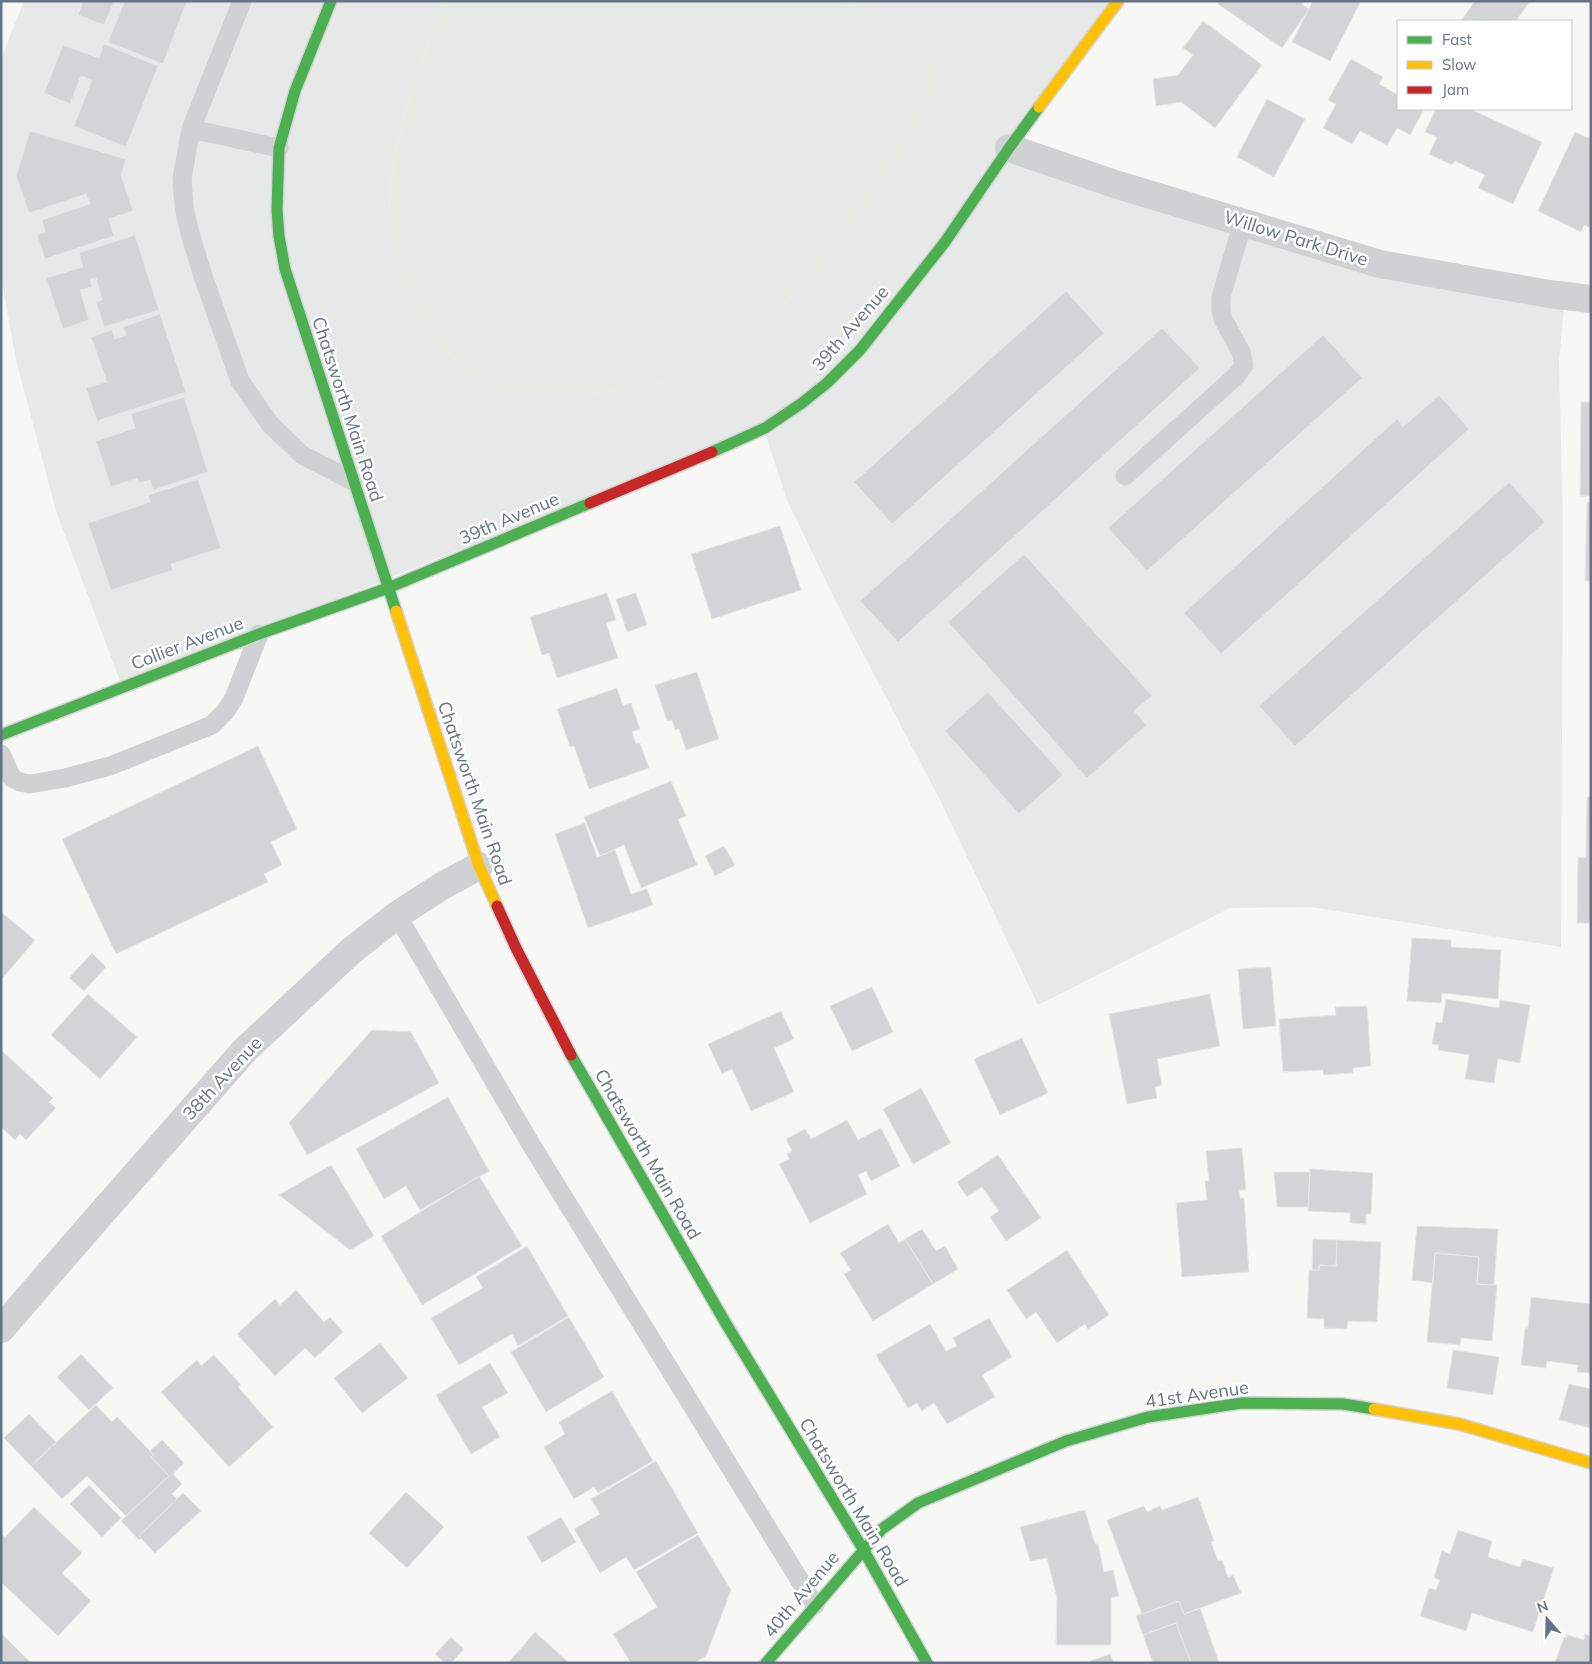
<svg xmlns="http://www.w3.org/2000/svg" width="1592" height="1664" font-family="Mulish,sans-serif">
<rect width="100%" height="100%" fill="#f7f7f6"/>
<!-- built -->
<path fill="#e7e8e8" d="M24,1H444L412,88L394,157L389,209L409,287L424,317L451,356L491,386L586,394L629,389L675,380L717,359L738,345L814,277L870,15L845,1H1116L1008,146L1245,220L1565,295L1559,362L1563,525L1561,947L1311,907L1230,908L1038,1005L939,798L838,606L787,500L763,427L122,686L56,511L16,360L1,277V59Z"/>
<!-- grass -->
<path fill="#e6eae4" d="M444,1H845L870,15L928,58L934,75L932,96L896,161L814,277L738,345L717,359L675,380L629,389L586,394H530L491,386L451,356L424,317L409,287L397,251L389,209L394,157L412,88Z"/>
<!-- building -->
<path fill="#d3d4d6" stroke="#e6e6e6" d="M83,1H114L104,25L78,15Z
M119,1H187L163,64L108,42L124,3Z
M1219,1H1304L1302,4L1309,9L1282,48L1218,4Z
M1313,1H1361L1330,61L1292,42Z
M1475,1H1530L1516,21H1461Z
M1203,21L1262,65L1215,128L1181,102L1156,106L1153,79L1178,75L1193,55L1183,48Z
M104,44L158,66L126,147L74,126L92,80L81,76L70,104L44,93L63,45L99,58Z
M1351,59L1383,77L1379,84L1398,95V109H1424L1410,135L1397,128L1387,145L1360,131L1352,144L1323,128L1336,104L1328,100Z
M1267,99L1305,119L1274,177L1237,157Z
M1436,109H1470L1542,142L1513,204L1478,188L1485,175L1455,161L1452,165L1429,154L1437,137L1425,132Z
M30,131L126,159L121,175L133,211L109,219L114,236L45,259L37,235L45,232L42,220L90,204L86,194L29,213L16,176Z
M1575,132L1591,139V228L1584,225L1581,232L1538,211Z
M135,235L159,310L104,327L96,302L102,300L96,278L90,279L92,287L80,290L89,320L63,329L46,278L83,267L79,253Z
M1066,291L1104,333L892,524L854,482Z
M160,314L186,392L97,421L86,388L107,382L91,337L112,330L115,339L126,335L123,327Z
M1162,328L1200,368L898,642L860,601Z
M1323,335L1362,378L1147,571L1108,528Z
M1439,395L1469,429L1221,654L1184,613L1397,419L1403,427Z
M184,397L208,472L153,490L150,480L139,483L137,478L111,487L96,441L135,428L131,414Z
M1581,402H1591V496H1580Z
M198,479L221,548L171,564L173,570L111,590L88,523L150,502L148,495Z
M1509,482L1545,522L1295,746L1259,706Z
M1587,502H1591V581H1585Z
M780,526L801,590L712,619L691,554Z
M1024,554L1152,696L1134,711L1147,725L1087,778L948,622Z
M607,593L616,620L606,623L618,658L557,678L549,653L542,655L530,617Z
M636,593L647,625L627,632L616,599Z
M697,672L719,739L686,750L679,729L675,730L672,720L667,721L655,685Z
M617,688L623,706L631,703L640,729L632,732L636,744L640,743L649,768L589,789L574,746L570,747L557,709Z
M988,692L1063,775L1019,814L945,731Z
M258,746L297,829L271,842L282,865L264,874L268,882L116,954L62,839Z
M671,781L686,816L678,819L697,865L641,888L624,845L600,856L584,817Z
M1587,797H1591V923H1577L1578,857L1586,858Z
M585,823L597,857L615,850L631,894L647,889L653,905L588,928L555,834Z
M724,846L735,865L715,876L705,856Z
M1,912L35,940L1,980Z
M1412,938L1451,940V947L1501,950L1498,999L1442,993L1441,1003L1407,1001Z
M92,953L106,967L84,991L69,978Z
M1271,967L1276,1026L1243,1029L1238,969Z
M872,987L893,1032L852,1051L830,1006Z
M88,994L137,1037L100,1079L51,1035Z
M1210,994L1220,1046L1157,1059L1162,1085L1155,1087L1157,1098L1127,1104L1109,1014Z
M1446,999L1499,1008L1500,1000L1530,1005L1520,1063L1498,1059L1494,1083L1465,1079L1469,1055L1438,1050L1439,1045L1432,1044L1436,1022L1442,1023Z
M1367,1006L1371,1066L1353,1068V1073L1323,1075V1070L1283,1072L1279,1019L1336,1015L1335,1007Z
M781,1011L794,1039L774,1048L794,1092L751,1111L732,1069L722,1074L708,1044Z
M372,1030L411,1032L439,1083L307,1155L289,1123Z
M1022,1038L1048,1093L1000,1115L974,1059Z
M1,1050L53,1098L49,1102L56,1108L26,1140L20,1134L15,1140L1,1127Z
M921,1088L951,1143L913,1164L883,1109Z
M448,1097L489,1171L420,1210L406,1186L384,1199L356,1149Z
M847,1120L858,1140L881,1128L900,1166L871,1181L866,1171L858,1175L867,1194L810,1223L779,1164L789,1159L787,1154L792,1151L786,1139L805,1129L811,1139Z
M1242,1148L1246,1190H1239L1240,1198H1244L1249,1272L1182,1277L1176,1203L1207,1200L1205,1181H1209L1206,1151Z
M998,1155L1041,1218L1006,1241L990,1217L999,1211L982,1187L967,1197L957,1182Z
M331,1165L374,1236L350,1250L279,1195Z
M1310,1169L1373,1173L1371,1214H1366V1224L1350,1223V1213L1308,1211Z
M1274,1172H1310L1308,1207H1277Z
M479,1176L522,1246L422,1305L381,1236Z
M888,1224L899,1243L905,1239L933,1284L873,1321L844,1274L851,1270L840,1253Z
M1417,1226L1498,1229L1494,1285L1477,1284L1479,1257L1435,1253L1433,1283L1412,1280Z
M922,1229L936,1251L945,1246L958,1269L933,1284L905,1239Z
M1313,1239L1337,1240L1336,1266L1319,1265V1270H1312Z
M1337,1240L1381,1242L1377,1322L1348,1321L1347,1329L1324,1328V1319L1307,1318L1309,1270H1319V1265L1336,1266Z
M527,1246L568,1316L518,1346L512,1334L459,1365L431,1318L483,1288L476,1277Z
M1067,1250L1109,1315L1088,1329L1085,1324L1057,1343L1036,1312L1026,1319L1007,1290Z
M1435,1253L1479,1257L1477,1284L1497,1285L1492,1341L1461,1338L1460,1345L1427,1342Z
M296,1290L324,1322L330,1317L343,1332L315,1358L305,1348L275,1376L237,1334L275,1299L280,1305Z
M1531,1297L1591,1304V1373L1577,1372L1578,1365L1547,1361L1546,1368L1521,1365L1525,1328H1528Z
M569,1317L604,1377L546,1412L511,1352Z
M989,1318L1012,1357L982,1375L995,1397L947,1424L934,1403L922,1411L917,1403L908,1408L876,1355L930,1324L946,1351L957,1346L953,1338Z
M380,1343L408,1378L362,1413L334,1378Z
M1453,1350L1499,1357L1493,1395L1447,1388Z
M81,1354L113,1388L89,1410L57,1377Z
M214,1355L241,1385L238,1387L273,1427L229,1467L161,1392L197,1360L201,1366Z
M490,1363L508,1393L482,1407L500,1437L471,1454L436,1395Z
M1569,1384L1591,1389V1428L1559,1420Z
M612,1391L653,1461L598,1493L594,1487L574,1499L544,1447L565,1434L559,1422Z
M96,1405L112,1422L117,1417L154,1455L151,1457L169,1476L126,1516L87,1476L62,1499L31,1466Z
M29,1414L56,1442L31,1466L4,1438Z
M162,1440L184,1463L173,1474L182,1484L172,1494L177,1499L139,1536L141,1538L139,1540L121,1521L169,1476L151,1457L154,1455L150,1451Z
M656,1461L698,1533L634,1570L626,1557L600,1573L574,1529L600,1514L591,1499Z
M89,1485L121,1518L102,1537L70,1504Z
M406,1492L444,1527L407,1568L369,1533Z
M183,1493L201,1511L155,1553L139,1536Z
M1198,1497L1214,1541L1211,1542L1218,1561L1222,1560L1228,1577L1233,1575L1241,1593L1184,1614L1179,1601L1142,1614L1107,1520L1144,1506L1147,1512L1160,1506L1162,1510Z
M34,1507L82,1553L62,1573L91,1601L58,1636L1,1582V1535L2,1534L5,1537Z
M1085,1510L1095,1544H1098L1104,1572L1113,1570L1119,1596L1111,1598V1645H1056L1057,1598L1047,1558L1030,1561L1020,1527Z
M561,1517L576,1542L542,1563L527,1537Z
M1458,1530L1492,1541L1488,1557L1520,1567L1523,1559L1554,1568L1533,1632L1472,1613L1466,1631L1420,1616L1429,1588L1436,1590L1440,1580L1434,1578L1442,1551L1450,1554Z
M698,1535L731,1590L706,1656L694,1663H631L613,1634L657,1607L636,1572Z
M1179,1601L1184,1614L1200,1608L1219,1663H1191L1176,1623L1143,1635L1136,1616Z
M1176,1623L1191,1663H1153L1143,1635Z
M535,1632L569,1663H508Z
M1,1633L31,1663H1Z
M1565,1634L1584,1640L1585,1634L1591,1636V1663H1555Z
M451,1637L464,1649L451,1663H445L435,1654Z
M1110,1654L1114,1663H1085Z"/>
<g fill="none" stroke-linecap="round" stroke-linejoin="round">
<defs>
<path id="fast" d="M331,1L295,91L279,148L277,210L279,236L285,269L396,611
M712,452L765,428L802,403L827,383L860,350L945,242L1009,148L1039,107
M1,735L259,634L388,588L590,503
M571,1055L725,1322L863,1549L927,1663
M766,1663L882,1529L918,1503L1066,1441L1148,1417L1242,1403L1343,1404L1374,1409"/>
<path id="slow" d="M1039,107L1118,1
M396,611L479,866L497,906
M1374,1409L1459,1424L1591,1463"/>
<path id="jam" d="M590,503L712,452
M497,906L516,948L571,1055"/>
</defs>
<!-- fast casing -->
<use href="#fast" stroke="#d2d4d5" stroke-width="14"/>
<!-- slow casing -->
<use href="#slow" stroke="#d2d4d5" stroke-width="14"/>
<!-- jam casing -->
<use href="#jam" stroke="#d2d4d5" stroke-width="14"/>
<!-- lane -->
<path stroke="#d0d1d2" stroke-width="19" d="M242,1L191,129L182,178L184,207L189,230L203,276L240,381L270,424L302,455L353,481
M191,129L279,148
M1125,476L1236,376L1244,365L1241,352L1223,319L1221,310V297L1243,222
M1,754L12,778L20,782L30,784L65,778L110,766L212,725L225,712L234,698L259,634
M397,915L532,1146L815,1605"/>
<!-- street -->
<path stroke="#d0d1d2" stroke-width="28" d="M1009,148L1118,185L1380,264L1549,294L1591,299
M1,1329L86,1231L244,1051L351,951L397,915L442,886L479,866"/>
<!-- fast -->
<use href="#fast" stroke="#4caf50" stroke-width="11"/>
<!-- slow -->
<use href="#slow" stroke="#ffc107" stroke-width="11"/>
<!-- jam -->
<use href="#jam" stroke="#c62828" stroke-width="11"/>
</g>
<g text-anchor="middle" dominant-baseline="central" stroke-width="5" stroke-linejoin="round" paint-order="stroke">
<!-- street labels -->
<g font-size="18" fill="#657287" stroke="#fff">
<text transform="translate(1296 238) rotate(17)">Willow Park Drive</text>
<text transform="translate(850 328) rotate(-49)">39th Avenue</text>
<text transform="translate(348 409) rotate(72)">Chatsworth Main Road</text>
<text transform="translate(509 518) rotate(-23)">39th Avenue</text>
<text transform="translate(187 643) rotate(-21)">Collier Avenue</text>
<text transform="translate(475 793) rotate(71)">Chatsworth Main Road</text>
<text transform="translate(222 1078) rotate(-47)">38th Avenue</text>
<text transform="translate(648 1154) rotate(60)">Chatsworth Main Road</text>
<text transform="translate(1197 1394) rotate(-8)">41st Avenue</text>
<text transform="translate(854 1502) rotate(59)">Chatsworth Main Road</text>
<text transform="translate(801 1594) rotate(-50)">40th Avenue</text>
</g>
</g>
<!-- border -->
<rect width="1592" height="1664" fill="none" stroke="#657287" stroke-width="5"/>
<!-- legend -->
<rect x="1397" y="20" width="175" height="90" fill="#ffffff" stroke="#c1c7cf"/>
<rect x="1407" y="36" width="25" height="8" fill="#4caf50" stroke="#c1c7cf"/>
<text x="1442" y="45" font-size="15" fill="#657287">Fast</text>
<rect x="1407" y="61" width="25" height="8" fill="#ffc107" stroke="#c1c7cf"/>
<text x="1442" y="70" font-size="15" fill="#657287">Slow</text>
<rect x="1407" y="86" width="25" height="8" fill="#c62828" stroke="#c1c7cf"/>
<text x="1442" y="95" font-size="15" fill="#657287">Jam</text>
<!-- north arrow -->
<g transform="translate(1547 1619) rotate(340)" stroke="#ffffff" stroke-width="4" paint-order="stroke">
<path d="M0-4L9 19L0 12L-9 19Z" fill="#657287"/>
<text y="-8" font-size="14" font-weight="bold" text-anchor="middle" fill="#657287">N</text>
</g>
</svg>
